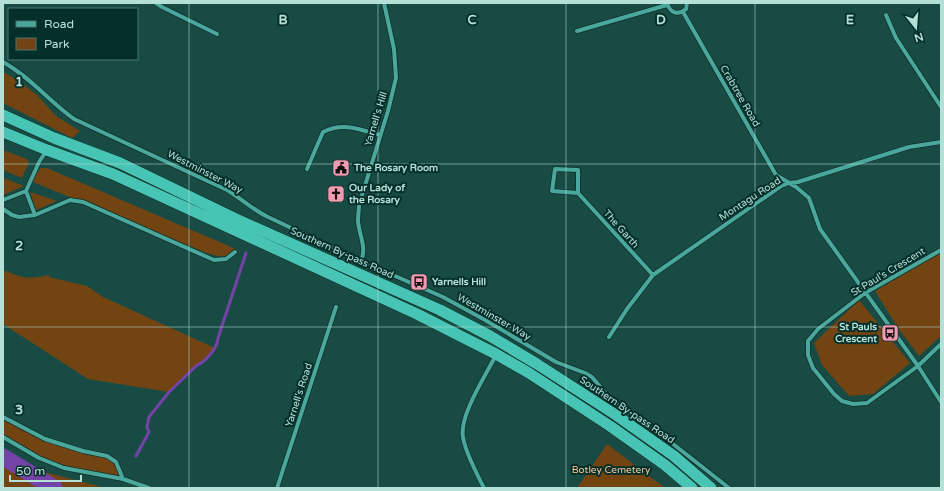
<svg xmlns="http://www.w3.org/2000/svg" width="944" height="491" font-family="'Varela Round',sans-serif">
<rect width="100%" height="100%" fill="#184b44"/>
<!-- green -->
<path fill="#714412" d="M3,72L19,81L37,95L56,116L80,131L72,138L3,103Z
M3,150L27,159L29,162L22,178L3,170Z
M41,168H47L236,249L224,257L209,254L33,182L36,174Z
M3,178L24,186L3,195Z
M30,192L57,201L36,210Z
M941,252V336L919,356L898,328L875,291Z
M3,270C23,278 27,280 49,275V277L87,286L103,297L215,348L200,364L196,366L169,392L88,379L3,324Z
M859,300L910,363L873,394L849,396L822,365L814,343Z
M3,417L45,439L107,456L116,462L123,479L64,468L39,458L3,437Z
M607,444L665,488H577Z
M3,458L54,488H3Z
M37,470L102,487L104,488H62Z"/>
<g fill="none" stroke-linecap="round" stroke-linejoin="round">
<!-- stream -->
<path stroke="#7443a7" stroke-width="3" d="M136,456L149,432L147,427L149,417L169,392L196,366C205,362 218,348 218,338L246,253"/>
<!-- river -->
<path stroke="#7443a7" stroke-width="17" d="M3,457L54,488"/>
<defs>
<path id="minor" d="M156,3L162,7L217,34
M667,3C670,13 678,16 686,9L687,3
M683,12L776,175L796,187L809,198L820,229L918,366L941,402
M886,15L896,38L941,107
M577,31L667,5
M3,62C30,77 49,101 74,119L227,190C242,199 253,210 268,217L361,261L443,297L485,320L556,362L585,373L592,377L607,395L613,401L668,440L729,488
M307,169L323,132C343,122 359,129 380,135
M26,191L39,162L47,150
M578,193L552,191L555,169L578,170V193L653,275
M3,200L26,191L35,215
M3,209L12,215L19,217L35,215L70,200L83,202L214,260L226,259L235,252
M941,250L865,293L818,329L808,341V355L813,368L834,394L842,401L853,404L867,403L918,366L941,344
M361,261C367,247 359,235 358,221C358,216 359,210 359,205L388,111L396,78L394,49L384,3
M609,337L627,309L653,275L781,186L789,183L798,182L909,147L941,142
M3,417L45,439L83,451L107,456L116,462L123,479
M3,437L39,458L64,468L123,479L149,488
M277,488L336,307
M484,488C477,474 465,452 463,437C459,416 486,375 496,355"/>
<path id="trunk" d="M3,115L54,138L120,163L236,219L440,310L490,336L537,364L616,415L674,456L711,488
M3,132L47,150L113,174L417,314L496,354L529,373L610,426L665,465L692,488"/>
</defs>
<!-- minor casing -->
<use href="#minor" stroke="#102e2a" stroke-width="5.5"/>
<!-- trunk casing -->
<use href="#trunk" stroke="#102e2a" stroke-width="12"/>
<!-- minor -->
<use href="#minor" stroke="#49a79b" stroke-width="4"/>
<!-- trunk -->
<use href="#trunk" stroke="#48c4b4" stroke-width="11"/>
</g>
<!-- grid -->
<path fill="none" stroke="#b5e0d8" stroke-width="1" stroke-opacity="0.55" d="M189,3V488M378,3V488M566,3V488M755,3V488M3,164H941M3,327H941"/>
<!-- icons -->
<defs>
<symbol id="civic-square" viewBox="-11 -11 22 22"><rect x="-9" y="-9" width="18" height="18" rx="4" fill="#f29ab0" stroke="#052f2a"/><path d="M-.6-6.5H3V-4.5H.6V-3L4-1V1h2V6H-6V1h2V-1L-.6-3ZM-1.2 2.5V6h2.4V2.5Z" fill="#111"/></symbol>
<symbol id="church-square" viewBox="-11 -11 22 22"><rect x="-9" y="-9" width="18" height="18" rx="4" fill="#f29ab0" stroke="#052f2a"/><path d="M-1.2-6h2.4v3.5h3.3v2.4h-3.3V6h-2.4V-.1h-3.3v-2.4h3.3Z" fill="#111"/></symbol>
<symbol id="bus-square" viewBox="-11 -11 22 22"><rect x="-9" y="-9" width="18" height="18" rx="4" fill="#f29ab0" stroke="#052f2a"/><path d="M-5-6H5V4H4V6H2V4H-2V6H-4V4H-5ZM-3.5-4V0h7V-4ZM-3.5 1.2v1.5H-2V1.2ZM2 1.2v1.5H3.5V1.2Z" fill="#111"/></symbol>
</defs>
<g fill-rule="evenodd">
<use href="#civic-square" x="331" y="158" width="20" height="20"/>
<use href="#church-square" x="326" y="184" width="20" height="20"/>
<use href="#bus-square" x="409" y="272" width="20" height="20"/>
<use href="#bus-square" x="880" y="323" width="20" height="20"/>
</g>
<g text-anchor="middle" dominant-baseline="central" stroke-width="4" stroke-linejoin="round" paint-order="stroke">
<!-- street labels -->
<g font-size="10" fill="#b5e0d8" stroke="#052f2a">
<text transform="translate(740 96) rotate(60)">Crabtree Road</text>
<text transform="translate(376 119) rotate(-73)">Yarnell's Hill</text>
<text transform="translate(205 172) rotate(27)">Westminster Way</text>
<text transform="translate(750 199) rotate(-33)">Montagu Road</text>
<text transform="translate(621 229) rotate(48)">The Garth</text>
<text transform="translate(342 253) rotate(24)">Southern By-pass Road</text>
<text transform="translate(888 272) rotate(-31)">St Paul's Crescent</text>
<text transform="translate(494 317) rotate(30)">Westminster Way</text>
<text transform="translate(299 395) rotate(-72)">Yarnell's Road</text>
<text transform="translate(627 410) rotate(34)">Southern By-pass Road</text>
</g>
<!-- poi labels -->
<g font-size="10" font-weight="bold" fill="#b5e0d8" stroke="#052f2a" text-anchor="start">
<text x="354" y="168">The Rosary Room</text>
<text x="349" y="188">Our Lady of<tspan x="349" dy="12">the Rosary</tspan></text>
<text x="432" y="282">Yarnells Hill</text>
<text x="877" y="327" text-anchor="end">St Pauls<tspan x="877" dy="12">Crescent</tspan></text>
</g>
<!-- park labels -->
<g font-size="10" fill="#f6c89f" stroke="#052f2a">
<text x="611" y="470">Botley Cemetery</text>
</g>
</g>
<g font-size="13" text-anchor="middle" font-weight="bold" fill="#b5e0d8" stroke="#052f2a" stroke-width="4" stroke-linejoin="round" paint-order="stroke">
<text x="283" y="24">B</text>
<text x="472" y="24">C</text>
<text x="661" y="24">D</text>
<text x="850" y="24">E</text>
<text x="19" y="86">1</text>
<text x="19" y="250">2</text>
<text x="19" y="414">3</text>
</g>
<!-- border -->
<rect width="944" height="491" fill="none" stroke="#b5e0d8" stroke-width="8"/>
<!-- legend -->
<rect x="8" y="8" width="130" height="52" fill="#052f2a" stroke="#4b7670"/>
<rect x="16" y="21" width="20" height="6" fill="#49a79b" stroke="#4b7670"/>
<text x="44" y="28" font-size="12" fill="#b5e0d8">Road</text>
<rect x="16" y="38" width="20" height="12" fill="#714412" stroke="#4b7670"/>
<text x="44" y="48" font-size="12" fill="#b5e0d8">Park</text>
<!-- north arrow -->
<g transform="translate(916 28) rotate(163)" stroke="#052f2a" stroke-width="3" paint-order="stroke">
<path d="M0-3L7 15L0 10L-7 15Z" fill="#b5e0d8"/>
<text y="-6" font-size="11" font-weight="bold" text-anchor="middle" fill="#b5e0d8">N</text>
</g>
<!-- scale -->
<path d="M10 475v6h71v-6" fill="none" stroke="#b5e0d8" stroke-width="2"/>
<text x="16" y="475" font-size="12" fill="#b5e0d8" stroke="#052f2a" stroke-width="3" paint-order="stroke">50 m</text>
</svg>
